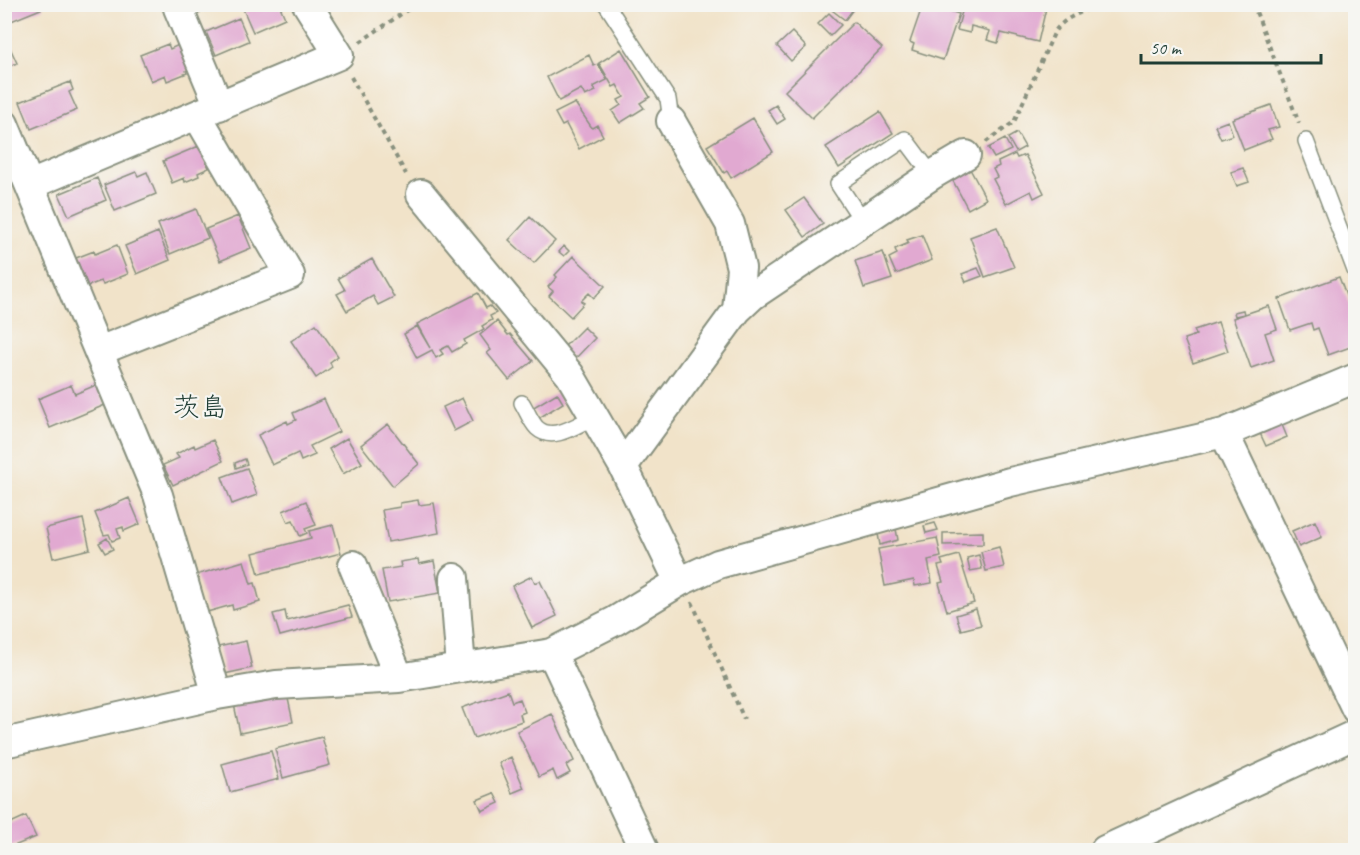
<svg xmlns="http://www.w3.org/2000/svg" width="1360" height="855" font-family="Caveat,'Klee One',sans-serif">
<rect width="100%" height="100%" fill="#f6f6f2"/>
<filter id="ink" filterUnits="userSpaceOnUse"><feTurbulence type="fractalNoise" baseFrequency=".0167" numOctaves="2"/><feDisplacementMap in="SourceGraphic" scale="12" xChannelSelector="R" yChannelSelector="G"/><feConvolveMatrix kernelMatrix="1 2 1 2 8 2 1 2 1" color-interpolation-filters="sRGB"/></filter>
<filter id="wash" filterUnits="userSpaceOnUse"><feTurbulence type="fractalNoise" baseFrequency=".008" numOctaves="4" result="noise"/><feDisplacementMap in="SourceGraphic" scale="24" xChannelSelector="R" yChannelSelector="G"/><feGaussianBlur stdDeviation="1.35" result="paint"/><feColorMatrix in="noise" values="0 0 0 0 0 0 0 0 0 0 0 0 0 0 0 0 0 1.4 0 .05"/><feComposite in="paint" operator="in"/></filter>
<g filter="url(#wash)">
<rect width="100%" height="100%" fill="#f1e3c9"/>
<g id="blocks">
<!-- building -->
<path fill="#e1a9d1" d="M4,4H41L43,8L4,24Z
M254,4H262L263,6L279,4L285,18L253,32L243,9Z
M824,4H857L845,20Z
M929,4L959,14L943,60L912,50L914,44L910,42L922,7L927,9Z
M954,4H1047L1038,42L1001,33L998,43L987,40L990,31L971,26L970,33L957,30L963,8Z
M829,13L841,25L830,36L818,24Z
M239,18L249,41L216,55L206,32Z
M854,22L882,48L812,118L785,91Z
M792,32L806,47L791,61L777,46Z
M6,39L17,63L4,68V40Z
M183,43L193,68L186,71L187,73L167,81L165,75L151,81L140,55L168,44L170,49Z
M621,49L650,97L640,103L644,108L620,123L612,111L621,105L618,100L624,97L617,85L613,87L599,63Z
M589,55L594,66L598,64L607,80L593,87L596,91L585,96L581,89L559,101L547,77Z
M70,82L73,90L69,92L77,110L31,129L20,102Z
M575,103L592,128L597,125L603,136L579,149L566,124L562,126L555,113Z
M776,105L785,119L777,124L768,110Z
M1271,105L1279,127L1268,130L1272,139L1244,150L1232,119Z
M880,112L893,133L839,168L826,147Z
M753,118L773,152L731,178L727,171L724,173L707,146Z
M1228,121L1233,135L1221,139L1215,126Z
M1017,133L1025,147L1016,152L1008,138Z
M1005,139L1011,150L994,158L988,148Z
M199,146L209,168L198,173L199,176L185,182L184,178L172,183L163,161Z
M1015,154L1017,158L1025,155L1044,193L1034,198L1031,191L1006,204L993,179L997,177L993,169L999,166L998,162Z
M1243,168L1249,182L1237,186L1231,172Z
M970,169L986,199L968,209L952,179Z
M136,172L138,176L147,172L156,194L115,211L104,185Z
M97,178L106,200L69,216L59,194Z
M804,198L823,224L805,237L786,210Z
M196,209L208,238L170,254L158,224Z
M238,216L251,248L220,261L206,229Z
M530,217L555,241L534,263L509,240Z
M997,227L1014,267L985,277L970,237Z
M158,232L170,260L137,274L125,246Z
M922,235L932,260L896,274L889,258L897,254L895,249L909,243L907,240Z
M117,245L128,274L103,284L101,281L88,286L76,258L94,251L95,254Z
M564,246L569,251L564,256L559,252Z
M883,252L892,279L864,288L855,261Z
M573,256L605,286L594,298L589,293L581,301L584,303L571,317L549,296L553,291L548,287L557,277L555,275Z
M372,259L394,297L378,305L373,296L347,311L337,294L345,290L338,278Z
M978,268L982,276L966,282L962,274Z
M1339,277L1356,322V345L1328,355L1318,328L1313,330L1311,323L1290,330L1279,299Z
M478,293L486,308L490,306L496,313L490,316L492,320L482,326L484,329L464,340L466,344L452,352L448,346L440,350L443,354L436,358L432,350L417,358L404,334L417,326L430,348L417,324Z
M1269,306L1277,329L1265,333L1274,360L1251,368L1233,318Z
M1243,310L1244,314L1235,316L1234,312Z
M497,321L508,335L510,334L533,361L509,380L487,353L491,350L480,335Z
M1218,322L1228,351L1193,363L1184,339L1196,335L1194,330Z
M316,324L338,356L330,362L332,367L316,378L291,341Z
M584,327L595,338L574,360L562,349Z
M71,385L75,394L96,385L105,405L50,428L38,399Z
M557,393L563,403L539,418L532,408Z
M462,398L473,421L454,431L443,407Z
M324,399L339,432L310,446L315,455L301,461L298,453L272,465L258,435L287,421L288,424L296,420L293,413Z
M1280,420L1287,437L1266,446L1258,429Z
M388,424L419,464L393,486L361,445Z
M347,438L362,463L343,474L329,449Z
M213,440L223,461L173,485L163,465L179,458L176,454L194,445L195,448Z
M245,459L247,464L236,468L235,463Z
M247,468L257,495L232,504L222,477Z
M129,498L140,524L124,531L123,527L117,529L120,538L112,541L109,534L104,535L95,513Z
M418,500L419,505L434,503L439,533L388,542L382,510L400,507V503Z
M306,501L316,525L305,529L307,533L300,536L293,520L288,522L283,511Z
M83,519L90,549L53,558L46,528Z
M1315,521L1322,537L1299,547L1292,531Z
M935,523L938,530L926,533L924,526Z
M333,525L341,553L259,574L253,553L311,538L309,531Z
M896,529L898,540L880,545L878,534Z
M983,532V544L943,545V533Z
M107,538L113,549L105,553L99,543Z
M937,538L941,557L928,560L932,583L915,586L914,580L885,586L878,549Z
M999,547L1004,567L986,571L981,552Z
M959,555L974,603L947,611L939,583L943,582L938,566L943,565L941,560Z
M979,555L982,569L970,571L967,558Z
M418,559L419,564L434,561L440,593L388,602L382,570L401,567L400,562Z
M244,561L251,584L255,583L260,602L233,610L232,605L207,612L196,575Z
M532,576L535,583L540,581L557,616L532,628L512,586Z
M348,605L352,617L280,636L273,614L285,611L287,621Z
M976,609L981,625L961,630L956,615Z
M246,641L252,668L224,674L218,647Z
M508,691L512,702L520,699L525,712L520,714L522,721L474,738L462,708Z
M287,694L293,722L240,733L234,704Z
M552,714L574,761L566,765L570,773L557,780L553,770L539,777L517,731Z
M322,737L330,765L283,778L275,749Z
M271,751L279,779L230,792L222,764Z
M511,757L524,788L512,793L499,763Z
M494,793L499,803L482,811L477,800Z
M26,816L36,837L4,850V826Z"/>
</g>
</g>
<g filter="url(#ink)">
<use href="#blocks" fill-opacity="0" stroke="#88907e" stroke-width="1.5"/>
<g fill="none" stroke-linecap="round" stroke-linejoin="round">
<defs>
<path id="service" d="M606,4L668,99L671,121
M1306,141L1356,273
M863,222L838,184L905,139L932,175
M522,403C527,411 531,422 537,428C553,443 578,424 594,417"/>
<path id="minor" d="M187,4L178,8L219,106
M671,121L730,224L741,268L737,310L623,466L679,582
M4,124L158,495L217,695
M30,185L339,55L307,4
M421,194L570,375L623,466
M737,310L752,296L932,175L966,155
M99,351L290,275L197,115
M1224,433L1356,709
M353,565L399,678
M454,578L461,668
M552,653L644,850
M4,743L217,695L276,685L399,678L552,653L615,621L679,582L718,564L1010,482L1224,433L1356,378
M1105,850L1356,734"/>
</defs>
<!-- service casing -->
<use href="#service" stroke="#88907e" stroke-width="18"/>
<!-- minor casing -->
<use href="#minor" stroke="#88907e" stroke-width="32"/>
<!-- path -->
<path stroke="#88907e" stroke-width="4" stroke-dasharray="4.5 4.5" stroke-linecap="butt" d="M1253,4L1299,123
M360,42L416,4
M351,77L406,174
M986,142L1014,122L1055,31C1067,15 1085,11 1103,4
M692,602L744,719"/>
<!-- service -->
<use href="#service" stroke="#fff" stroke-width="15"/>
<!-- minor -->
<use href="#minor" stroke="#fff" stroke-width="28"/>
</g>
</g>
<g text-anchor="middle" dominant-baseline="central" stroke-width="4.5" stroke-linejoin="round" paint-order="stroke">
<!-- quarter labels -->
<g font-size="27" fill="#1f3d34" stroke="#f6f6f2">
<text x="200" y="407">茨島</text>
</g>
</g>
<!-- margin -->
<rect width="1360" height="855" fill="none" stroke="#f6f6f2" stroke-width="24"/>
<!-- scale -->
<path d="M1141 54v9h180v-9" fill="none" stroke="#1f3d34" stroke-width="3"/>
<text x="1150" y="54" font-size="18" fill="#1f3d34" stroke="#f6f6f2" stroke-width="4.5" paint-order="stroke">50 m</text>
</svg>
